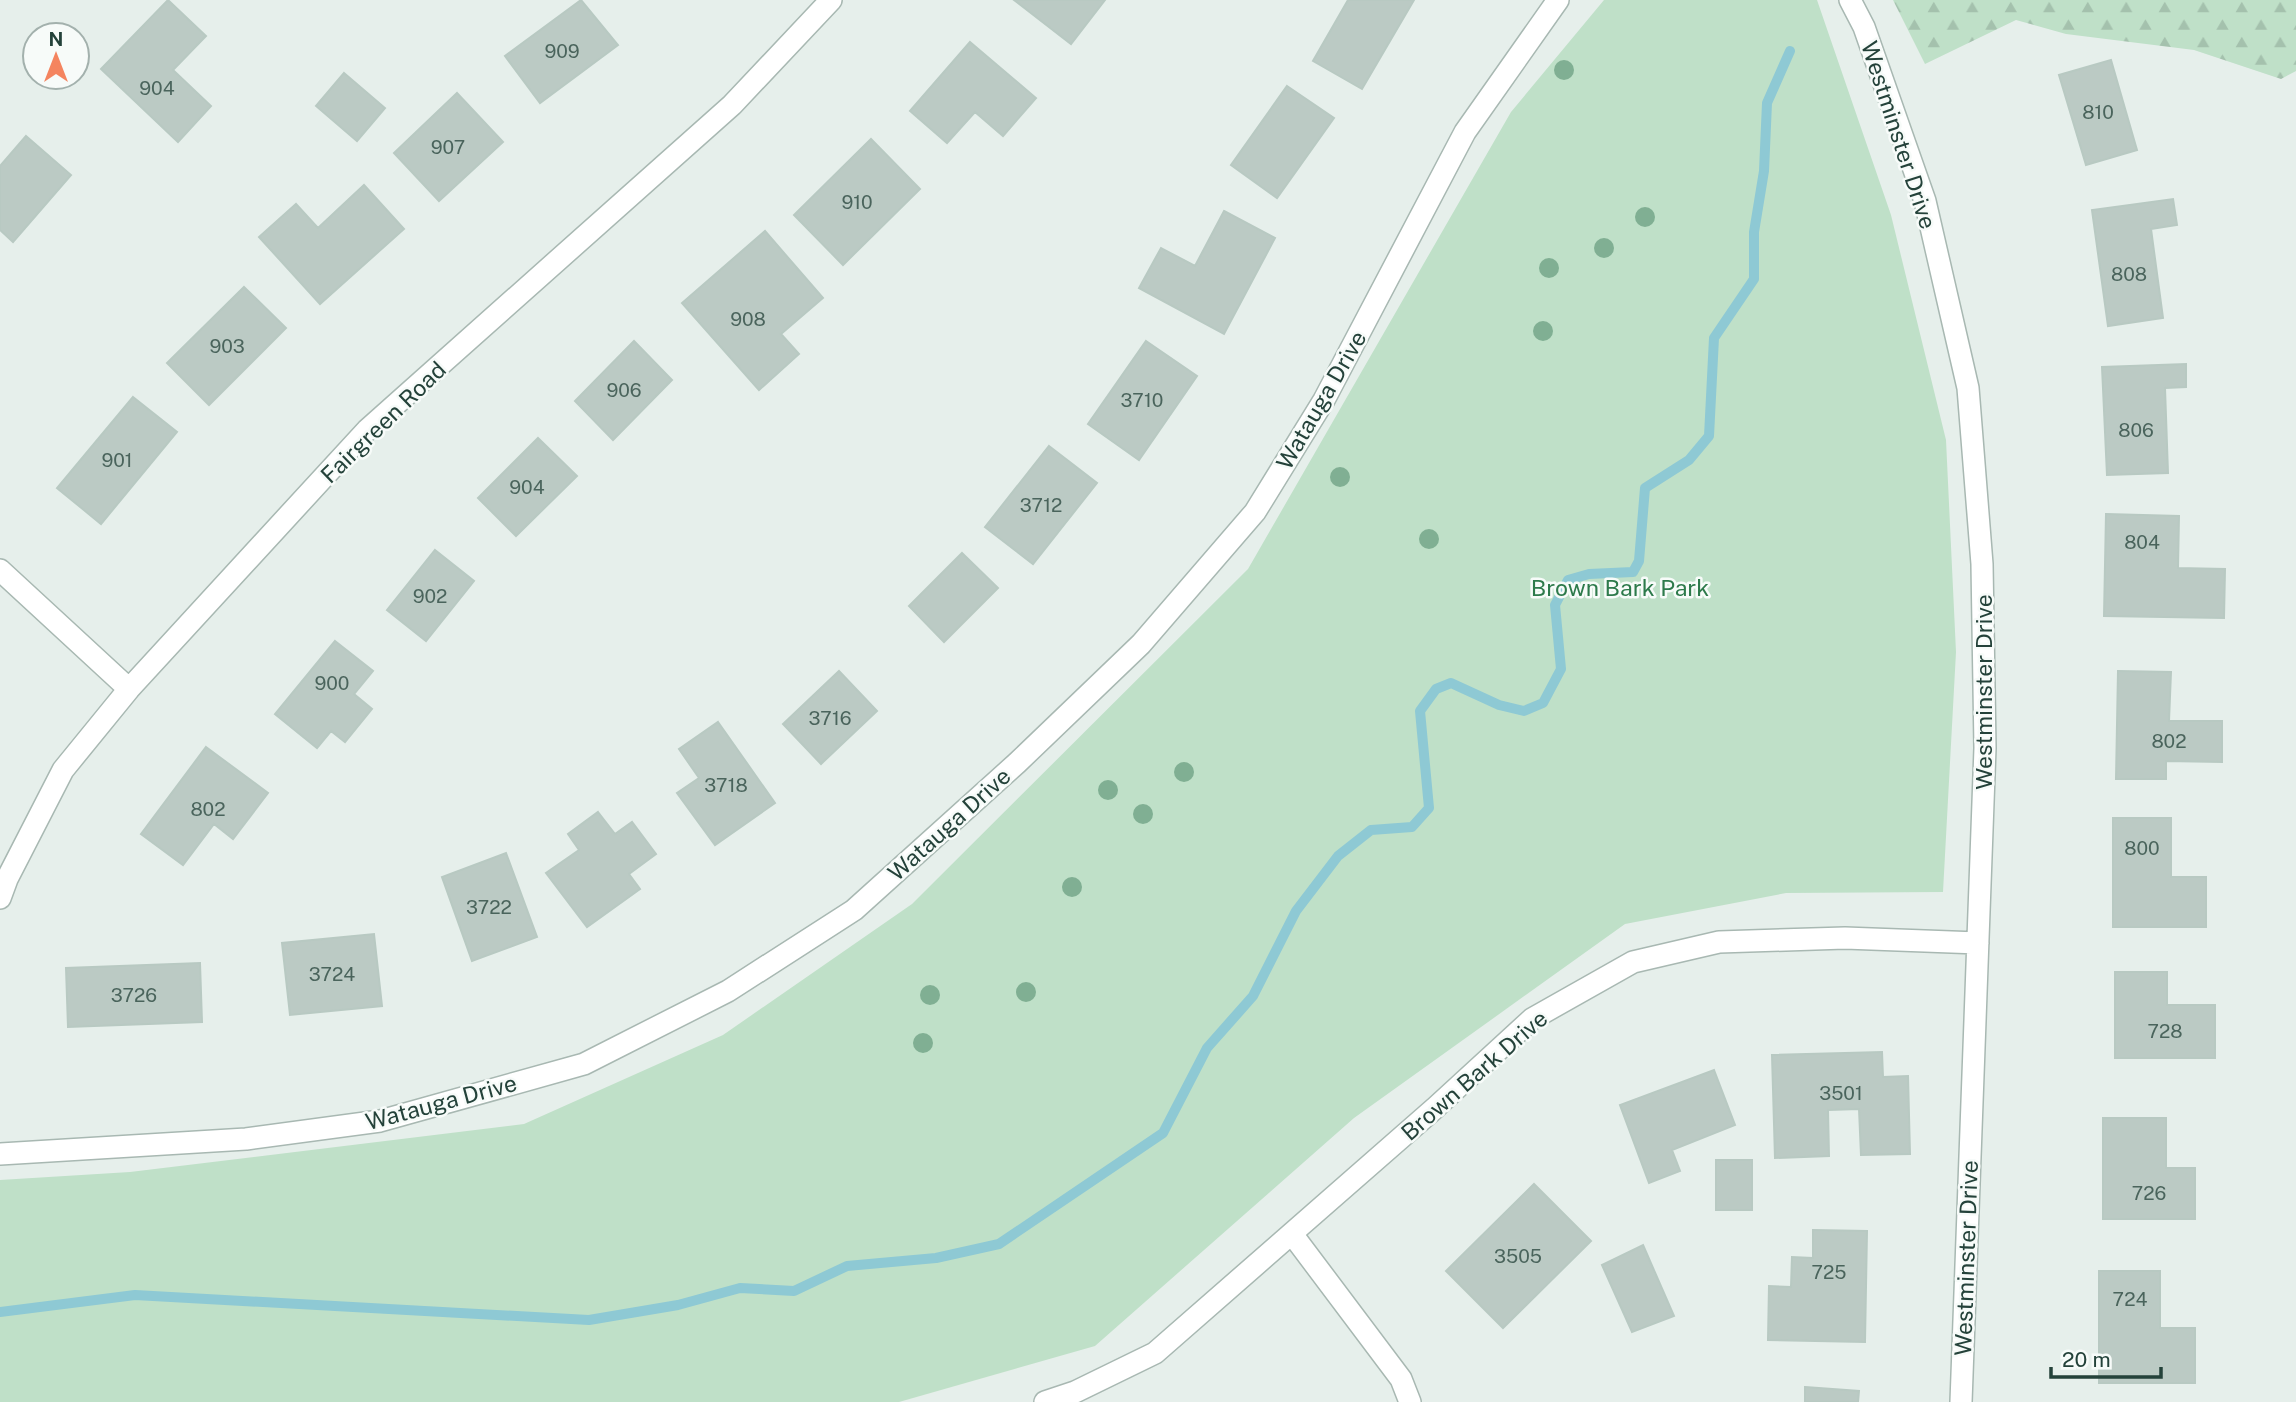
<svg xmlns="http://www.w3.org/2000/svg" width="2296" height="1402" font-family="'Public Sans',sans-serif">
<defs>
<pattern id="forest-firs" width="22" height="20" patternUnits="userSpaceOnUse" patternTransform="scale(1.75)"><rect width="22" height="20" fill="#bfe0c8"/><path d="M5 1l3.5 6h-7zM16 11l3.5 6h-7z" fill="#a4c1ad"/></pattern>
</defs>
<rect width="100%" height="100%" fill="#e6efeb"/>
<!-- forest -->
<path fill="url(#forest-firs)" d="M1893,0H2296V71L2281,79L2194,50L2066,34L2016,20L1925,64Z"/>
<!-- green -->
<path fill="#bfe0c8" d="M1604,0H1817L1891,215L1946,440L1956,652L1943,892L1786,893L1625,924L1354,1118L1095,1346L899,1402H0V1180L130,1172L524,1124L723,1035L912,904L1248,569L1511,112Z"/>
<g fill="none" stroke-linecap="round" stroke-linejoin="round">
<!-- stream -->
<path stroke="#8ec9d4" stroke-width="10" d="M0,1312L135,1295L589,1320L678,1305L740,1288L794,1291L847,1266L936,1258L999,1244L1163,1133L1207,1048L1253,996L1296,911L1338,856L1371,830L1412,827L1429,808L1420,711L1436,689L1451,683L1499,705L1524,711L1543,703L1561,669L1555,605L1568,580L1589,574L1633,572L1639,561L1645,488L1689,460L1709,436L1714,338L1754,279V232L1764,171L1767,103L1790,51"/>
</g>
<!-- building -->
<path fill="#bbcac4" stroke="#b8c9c2" stroke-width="2" d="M168,0L206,36L173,70L211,106L178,142L101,69Z
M581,0L618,45L540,103L505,56Z
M1014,0H1105L1071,44Z
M1348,0H1414L1362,89L1313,61Z
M970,42L1036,98L1003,136L975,112L947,143L910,111Z
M2111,60L2137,150L2086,165L2059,75Z
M344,73L385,108L357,141L316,106Z
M1287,86L1334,118L1277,198L1231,165Z
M457,93L503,142L439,201L394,153Z
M26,136L71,175L13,242L0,230V166Z
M871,139L920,189L843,265L794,215Z
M364,185L404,229L320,304L259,237L296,204L318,228Z
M2173,199L2177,225L2151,229L2163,318L2108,326L2092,210Z
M1224,211L1275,238L1224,334L1139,288L1161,248L1195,266Z
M765,231L823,298L781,334L799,354L759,390L682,303Z
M244,287L286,328L209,405L167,363Z
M634,341L672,380L613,440L575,401Z
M1146,341L1197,376L1139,460L1088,424Z
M2186,364V387L2165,388L2168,473L2107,475L2102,367Z
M133,397L177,432L101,524L57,488Z
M538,438L577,476L516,536L478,498Z
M1049,446L1097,483L1033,564L985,527Z
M2106,514L2179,516L2178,568L2225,569L2224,618L2104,616Z
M435,550L474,581L426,641L387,610Z
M962,553L998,588L944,642L909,606Z
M335,641L373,671L354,694L372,709L345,742L331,731L317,748L275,714Z
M839,671L877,711L821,764L783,724Z
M2118,671L2171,672L2169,721H2222V762L2166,761V779H2116Z
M718,722L775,803L715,845L677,793L699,778L679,749Z
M206,747L268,793L233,839L214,824L183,865L141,834Z
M598,812L615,834L632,822L656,854L629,874L640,889L587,927L546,873L579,850L568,834Z
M2113,818H2171V877H2206V927H2113Z
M506,853L537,937L472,961L442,877Z
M374,934L382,1006L290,1015L282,943Z
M200,963L202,1022L68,1027L66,968Z
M2115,972H2167V1005H2215V1058H2115Z
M1882,1052L1883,1077L1908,1076L1910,1154L1861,1155L1859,1109L1828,1110L1829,1156L1775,1158L1772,1055Z
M1714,1070L1735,1125L1672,1150L1680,1171L1649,1183L1620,1105Z
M2103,1118H2166V1168H2195V1219H2103Z
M1716,1160H1752V1210H1716Z
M1534,1184L1591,1241L1503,1328L1446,1271Z
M1813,1230L1867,1231L1865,1342L1768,1340L1769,1286L1791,1287L1792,1257L1813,1258Z
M1643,1245L1674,1316L1632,1332L1602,1265Z
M2099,1271H2160V1328H2195V1383H2099Z
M1805,1387L1859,1391L1858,1402H1805Z"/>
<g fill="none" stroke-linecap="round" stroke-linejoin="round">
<defs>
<path id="minor" d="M1850,0L1864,27L1925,201L1968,388L1982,564L1985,748L1961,1402
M0,570L129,689
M0,898L7,879L63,770L129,689L367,430L732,105L831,0
M0,1154L246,1139L380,1121L584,1064L728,991L854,910L1017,763L1141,644L1255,512L1324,400L1465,132L1558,0
M1292,1234L1401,1379L1410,1402
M1045,1402L1075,1392L1155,1353L1435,1108L1532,1019L1633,962L1719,942L1845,938L1978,943"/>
</defs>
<!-- minor casing -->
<use href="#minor" stroke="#a8b8b2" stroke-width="24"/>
<!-- minor -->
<use href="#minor" stroke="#fff" stroke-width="21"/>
</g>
<!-- trees -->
<g fill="#80af93">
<circle cx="1564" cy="70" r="10"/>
<circle cx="1645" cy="217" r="10"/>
<circle cx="1604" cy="248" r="10"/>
<circle cx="1549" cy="268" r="10"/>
<circle cx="1543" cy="331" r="10"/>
<circle cx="1340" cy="477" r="10"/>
<circle cx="1429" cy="539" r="10"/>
<circle cx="1184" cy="772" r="10"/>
<circle cx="1108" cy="790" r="10"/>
<circle cx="1143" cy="814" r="10"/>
<circle cx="1072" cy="887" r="10"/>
<circle cx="1026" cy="992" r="10"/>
<circle cx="930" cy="995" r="10"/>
<circle cx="923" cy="1043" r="10"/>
</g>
<g text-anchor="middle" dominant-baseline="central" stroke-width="5" stroke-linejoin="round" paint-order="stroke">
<!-- number labels -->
<g font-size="19" fill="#4a645c">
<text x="562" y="51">909</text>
<text x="157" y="88">904</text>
<text x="2098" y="112">810</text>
<text x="448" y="147">907</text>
<text x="857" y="202">910</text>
<text x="2129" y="274">808</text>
<text x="748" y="319">908</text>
<text x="227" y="346">903</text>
<text x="624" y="390">906</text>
<text x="1142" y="400">3710</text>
<text x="2136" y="430">806</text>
<text x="117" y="460">901</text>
<text x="527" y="487">904</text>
<text x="1041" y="505">3712</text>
<text x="2142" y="542">804</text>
<text x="430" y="596">902</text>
<text x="332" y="683">900</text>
<text x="830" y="718">3716</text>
<text x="2169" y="741">802</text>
<text x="726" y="785">3718</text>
<text x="208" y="809">802</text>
<text x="2142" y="848">800</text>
<text x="489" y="907">3722</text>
<text x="332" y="974">3724</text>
<text x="134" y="995">3726</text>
<text x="2165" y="1031">728</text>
<text x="1841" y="1093">3501</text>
<text x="2149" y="1193">726</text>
<text x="1518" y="1256">3505</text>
<text x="1829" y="1272">725</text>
<text x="2130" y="1299">724</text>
</g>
<!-- street labels -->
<g font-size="23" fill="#24423a" stroke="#f7fbf9">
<text transform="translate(1899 135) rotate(72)">Westminster Drive</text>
<text transform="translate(1321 400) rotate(-60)">Watauga Drive</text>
<text transform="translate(383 422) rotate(-44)">Fairgreen Road</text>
<text transform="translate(1983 692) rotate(-90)">Westminster Drive</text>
<text transform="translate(949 824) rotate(-42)">Watauga Drive</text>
<text transform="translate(1474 1075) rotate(-41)">Brown Bark Drive</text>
<text transform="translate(441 1102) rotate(-15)">Watauga Drive</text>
<text transform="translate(1966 1258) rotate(-88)">Westminster Drive</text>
</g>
<!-- park labels -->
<g font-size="23" fill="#2d7a4b" stroke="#f7fbf9">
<text x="1620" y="587">Brown Bark Park</text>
</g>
</g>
<!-- north arrow -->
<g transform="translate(56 56)"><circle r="33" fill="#f7fbf9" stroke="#a3b1ad" stroke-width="2"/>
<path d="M0-5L12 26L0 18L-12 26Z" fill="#f4845f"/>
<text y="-10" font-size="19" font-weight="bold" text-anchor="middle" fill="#24423a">N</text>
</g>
<!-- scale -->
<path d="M2051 1367v10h110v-10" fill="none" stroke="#24423a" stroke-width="3.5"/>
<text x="2062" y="1367" font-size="21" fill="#24423a" stroke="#f7fbf9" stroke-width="5" paint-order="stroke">20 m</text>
</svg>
